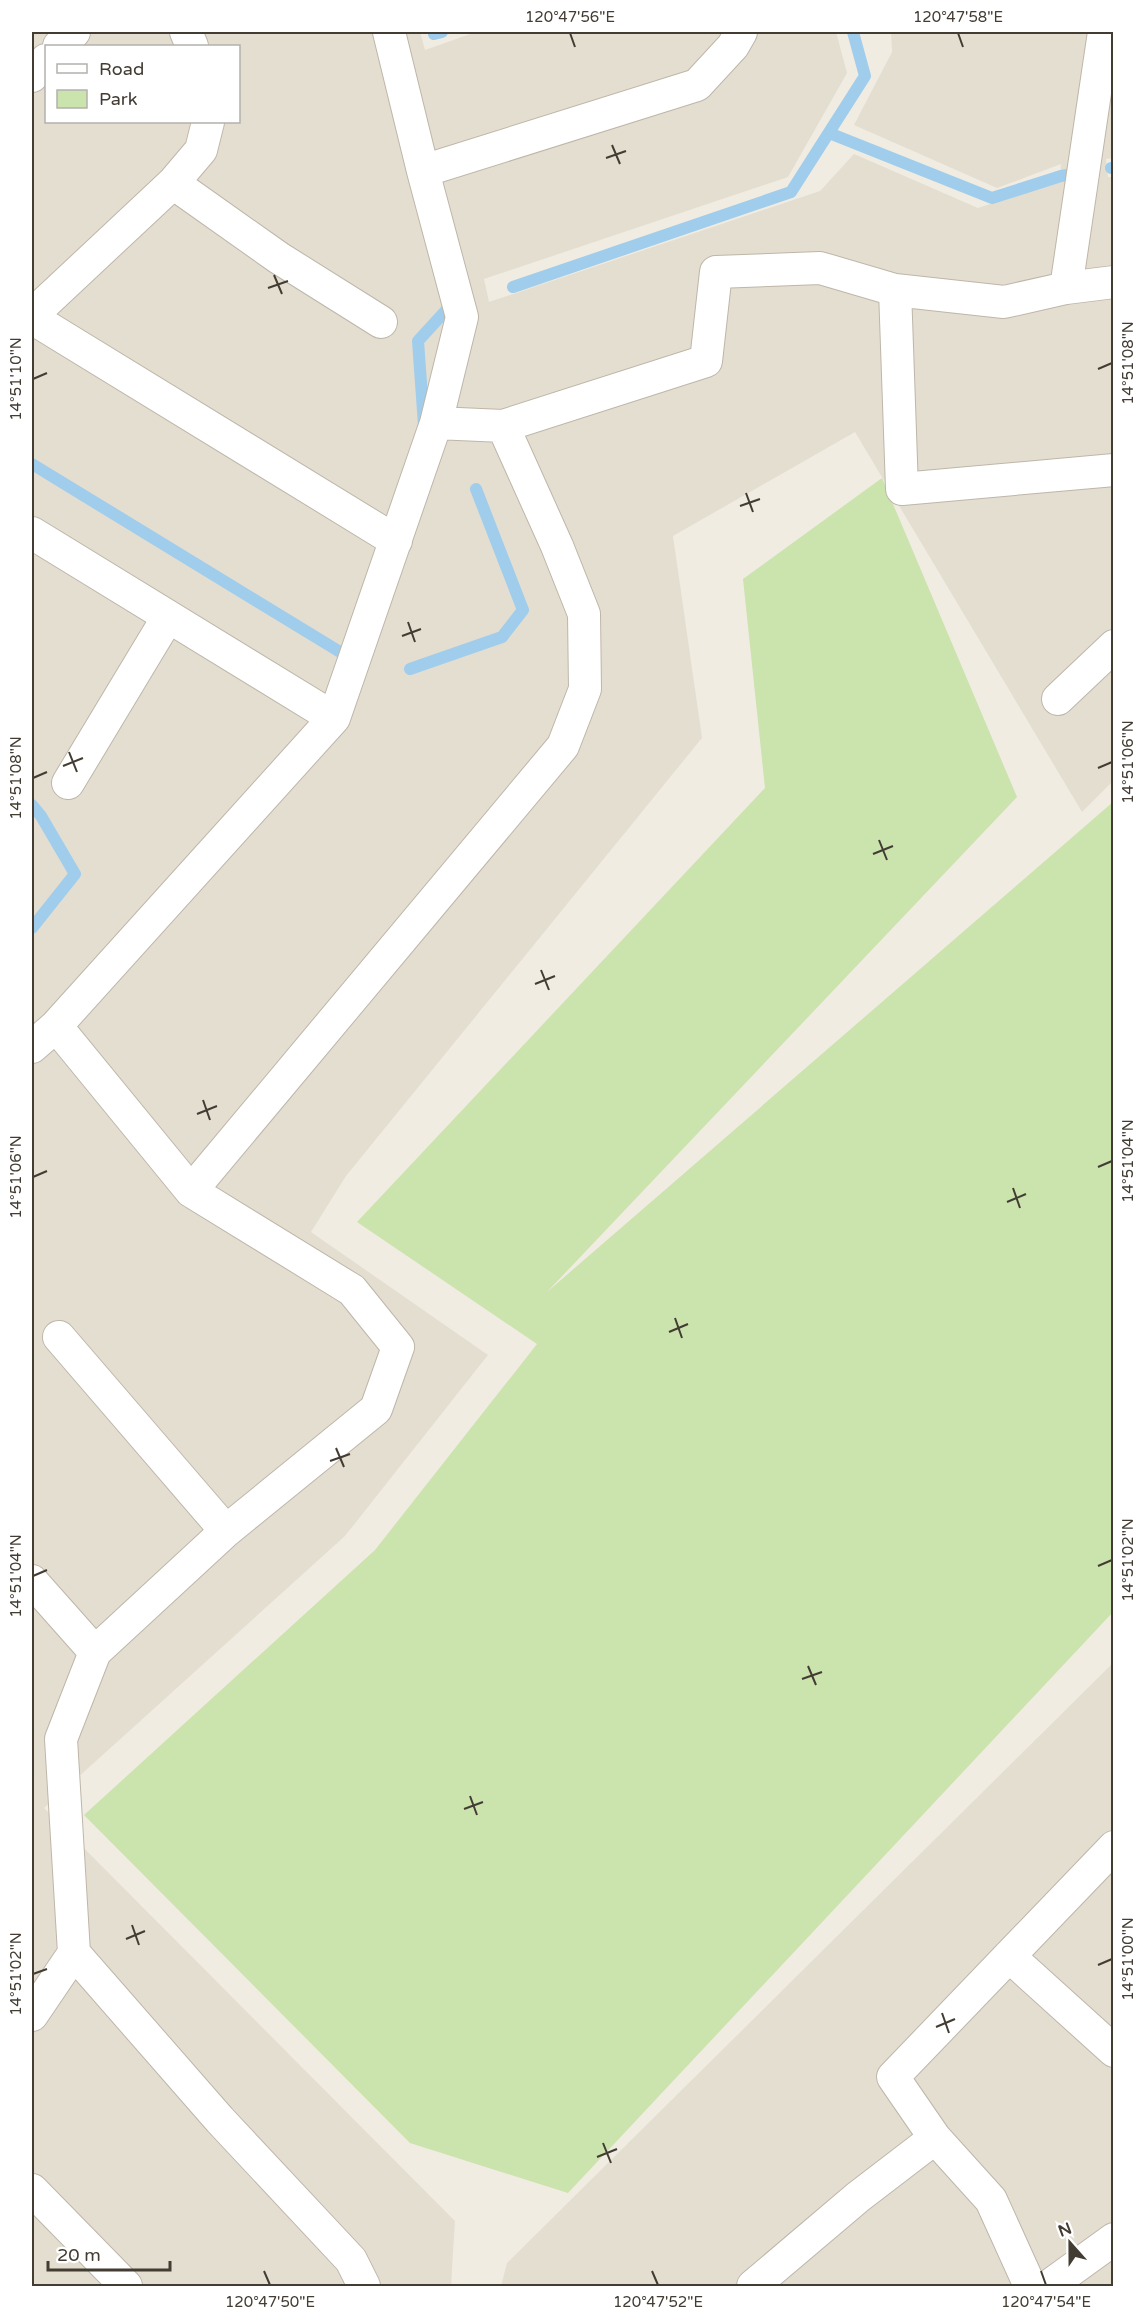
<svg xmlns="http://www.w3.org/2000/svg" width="1145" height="2318" viewBox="0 0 1145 2318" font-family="'Varela Round',sans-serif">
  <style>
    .residential { fill: #e4ded1; fill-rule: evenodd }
    .green { fill: #cbe3ac }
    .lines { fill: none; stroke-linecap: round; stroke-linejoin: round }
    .stream { stroke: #a0cdec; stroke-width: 12 }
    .minor-casing { stroke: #beb6a9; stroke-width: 34 }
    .minor { stroke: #fff; stroke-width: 32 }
    .ticks { fill: none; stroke: #423c33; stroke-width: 2 }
    .neatline { fill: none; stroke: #423c33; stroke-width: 2 }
    .ticks-label { font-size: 15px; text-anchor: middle; fill: #423c33 }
  </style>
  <rect width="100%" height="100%" fill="#f0ece2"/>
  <path class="residential" d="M 32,32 L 420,32 L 425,50 L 476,32 L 836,32 L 847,73 L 788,177 L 484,279 L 489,302 L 820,191 L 854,154 L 978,208 L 1060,181 L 1061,164 L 997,188 L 854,125 L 892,52 L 891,32 L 1113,32 L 1113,158 L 1106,159 L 1108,177 L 1114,177 L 1113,781 L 1082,812 L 855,432 L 673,536 L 702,738 L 346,1176 L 311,1232 L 488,1355 L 345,1536 L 44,1808 L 455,2221 L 451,2286 L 32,2286 ZM 46,46 L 238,46 L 238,122 L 46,122 Z
    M 1113,1663 L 1113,2286 L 501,2286 L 507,2263 Z"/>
  <path class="green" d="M 882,478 L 1017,797 L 547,1292 L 1113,802 L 1113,1612 L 568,2193 L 410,2143 L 84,1815 L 375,1550 L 537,1344 L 357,1222 L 765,788 L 743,579 Z"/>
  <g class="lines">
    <path class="stream" d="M 434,34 L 442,32
      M 829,133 L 992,198 L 1061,176 L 1079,173
      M 1111,168 L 1114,168
      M 513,287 L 791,192 L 865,76 L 853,32
      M 424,425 L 418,341 L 450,306
      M 32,464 L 350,658
      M 410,669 L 502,637 L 523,610 L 476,489
      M 32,805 L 41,816 L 75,874 L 32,928"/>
    <defs>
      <path id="minor" d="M 186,32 L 192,46
        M 59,46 L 74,32
        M 32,76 L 46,60
        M 423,171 L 697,85 L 733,46 L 741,32
        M 173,183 L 279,258 L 381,322
        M 1066,288 L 1104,32
        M 895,290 L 902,489 L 1114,470
        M 32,315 L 173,183 L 201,150 L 208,122
        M 32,318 L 396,541
        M 503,426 L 706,361 L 716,272 L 820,268 L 895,290 L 1004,302 L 1066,288 L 1114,282
        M 32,533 L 334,718
        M 1058,699 L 1114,646
        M 68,783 L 168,617
        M 32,1047 L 56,1026 L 334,718 L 436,423 L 462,317 L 423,171 L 389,32
        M 191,1191 L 563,746 L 585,689 L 584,614 L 557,546 L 503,426 L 436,423
        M 59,1337 L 226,1531
        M 32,1581 L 95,1652
        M 74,1953 L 220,2120 L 351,2260 L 364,2286
        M 1009,1956 L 1114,2051
        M 32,2015 L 74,1953 L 61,1739 L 95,1652 L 226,1531 L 376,1409 L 398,1347 L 352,1290 L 191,1191 L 56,1026
        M 935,2138 L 991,2200 L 1030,2286
        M 32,2190 L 126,2286
        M 753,2286 L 858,2197 L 935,2138 L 893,2077 L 1114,1847
        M 1049,2286 L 1114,2239"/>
    </defs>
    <use href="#minor" class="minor-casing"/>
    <use href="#minor" class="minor"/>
  </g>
  <path class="ticks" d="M 570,33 L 575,47M 958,33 L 963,47M 612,145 L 620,164M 606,158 L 626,151M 274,275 L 282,294M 268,288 L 288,281M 1098,369 L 1112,363M 33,379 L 47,373M 746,493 L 753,512M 740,506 L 760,499M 408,622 L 415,642M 402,636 L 421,629M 69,752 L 77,772M 63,766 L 83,758M 1098,768 L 1112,762M 33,778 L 47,772M 879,840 L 887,860M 873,854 L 893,846M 541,970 L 549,990M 535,984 L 555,976M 203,1100 L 210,1120M 197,1114 L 217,1106M 1098,1167 L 1112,1161M 33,1177 L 47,1171M 1013,1188 L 1020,1208M 1007,1202 L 1026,1194M 675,1318 L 682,1338M 669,1332 L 688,1324M 336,1448 L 344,1467M 330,1461 L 350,1454M 1098,1566 L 1112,1560M 33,1576 L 47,1570M 808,1666 L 816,1685M 802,1679 L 822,1672M 470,1796 L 477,1815M 464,1809 L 483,1802M 132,1925 L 139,1945M 126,1939 L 145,1931M 1098,1965 L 1112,1959M 33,1974 L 47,1969M 942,2013 L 949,2033M 936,2027 L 955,2019M 603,2143 L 611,2163M 597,2157 L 617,2149M 264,2271 L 270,2285M 652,2271 L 658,2285M 1041,2271 L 1046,2285"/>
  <rect width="1145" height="2318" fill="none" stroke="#ffffff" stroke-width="66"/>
  <rect x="45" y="45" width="195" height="78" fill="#ffffff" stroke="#b3b1ad" stroke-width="1.5"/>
  <rect x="57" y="64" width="30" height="9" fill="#ffffff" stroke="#b3b1ad" stroke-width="1.5"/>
  <text x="99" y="75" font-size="18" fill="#423c33">Road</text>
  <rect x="57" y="90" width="30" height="18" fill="#cbe3ac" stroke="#b3b1ad" stroke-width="1.5"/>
  <text x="99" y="105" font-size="18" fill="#423c33">Park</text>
  <g transform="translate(1070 2243) rotate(339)" stroke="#ffffff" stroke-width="4.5" paint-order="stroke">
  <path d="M0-4.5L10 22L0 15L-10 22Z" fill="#423c33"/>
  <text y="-9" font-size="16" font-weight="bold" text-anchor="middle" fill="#423c33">N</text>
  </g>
  <path d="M48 2261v9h122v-9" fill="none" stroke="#423c33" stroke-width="3"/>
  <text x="57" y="2261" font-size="18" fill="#423c33" stroke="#ffffff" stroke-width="4.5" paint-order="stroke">20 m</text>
  <rect x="33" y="33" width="1079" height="2252" class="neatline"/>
  <g class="ticks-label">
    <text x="570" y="22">120°47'56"E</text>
    <text x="958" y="22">120°47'58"E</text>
    <text transform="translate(1128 363) rotate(-90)" y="5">14°51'08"N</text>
    <text transform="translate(16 379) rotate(-90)" y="5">14°51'10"N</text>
    <text transform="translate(1128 762) rotate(-90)" y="5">14°51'06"N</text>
    <text transform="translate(16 778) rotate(-90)" y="5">14°51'08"N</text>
    <text transform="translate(1128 1161) rotate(-90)" y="5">14°51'04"N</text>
    <text transform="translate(16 1177) rotate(-90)" y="5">14°51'06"N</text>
    <text transform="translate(1128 1560) rotate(-90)" y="5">14°51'02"N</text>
    <text transform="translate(16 1576) rotate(-90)" y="5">14°51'04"N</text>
    <text transform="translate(1128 1959) rotate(-90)" y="5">14°51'00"N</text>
    <text transform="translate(16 1974) rotate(-90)" y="5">14°51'02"N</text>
    <text x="270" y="2307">120°47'50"E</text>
    <text x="658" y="2307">120°47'52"E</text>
    <text x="1046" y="2307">120°47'54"E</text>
  </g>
</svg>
